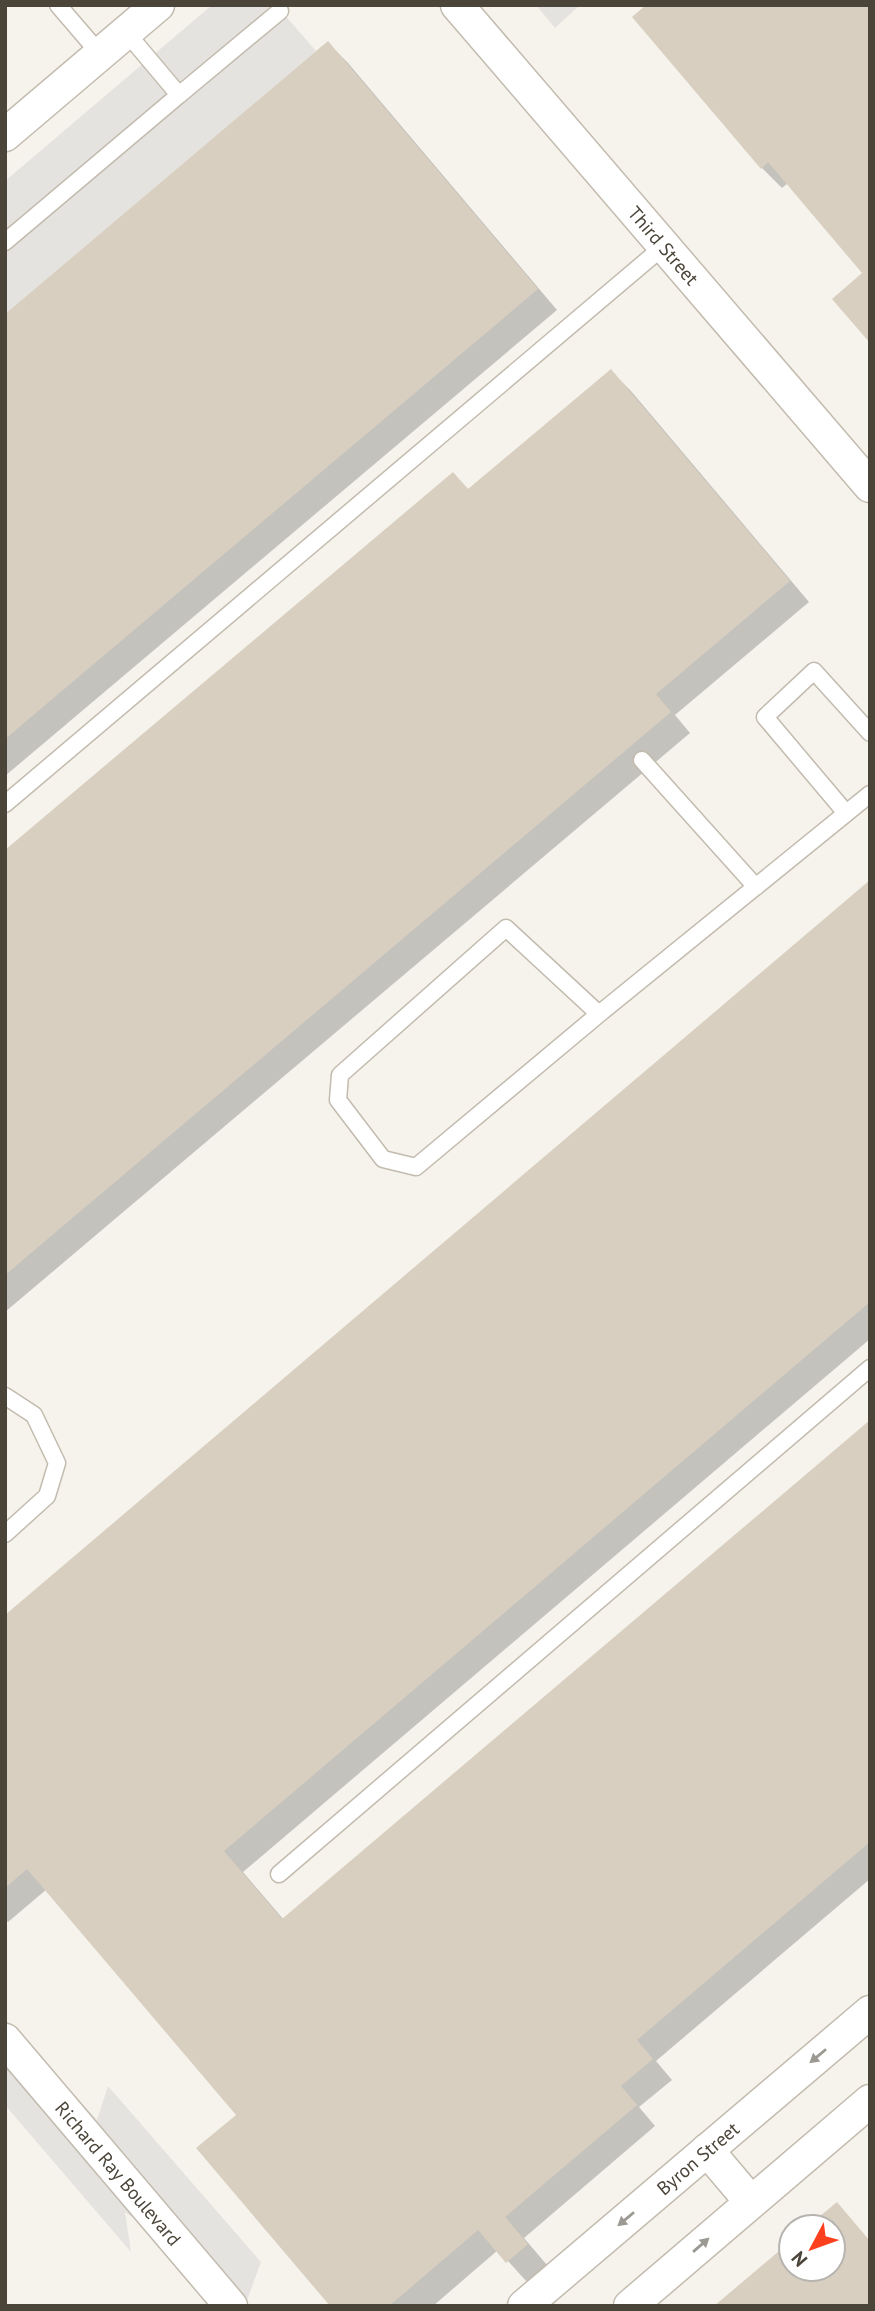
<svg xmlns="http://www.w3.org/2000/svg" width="875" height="2311" viewBox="0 0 875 2311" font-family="'PT Sans',sans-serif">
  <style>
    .parking { fill: #e5e3e0 }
    .shadow { fill: #0003 }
    .building { fill: #d8cfc1 }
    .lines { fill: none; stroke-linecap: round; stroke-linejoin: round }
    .lane-casing { stroke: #c2bbae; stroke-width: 19 }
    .street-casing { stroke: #c2bbae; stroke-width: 35 }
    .lane { stroke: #fff; stroke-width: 16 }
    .street { stroke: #fff; stroke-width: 32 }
    .oneway { fill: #9c9892 }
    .labels { text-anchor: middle; stroke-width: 7; stroke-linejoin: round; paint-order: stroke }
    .street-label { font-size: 19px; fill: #4b4439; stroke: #fff }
  </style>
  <rect width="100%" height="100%" fill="#f6f3ec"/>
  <path class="parking" d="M 212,5 L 276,5 L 316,51 L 5,314 L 5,181 Z
    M 536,5 L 580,5 L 555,28 Z
    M 5,2019 L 97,2120 L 108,2086 L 261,2262 L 247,2300 L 125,2212 L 131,2252 L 5,2105 Z"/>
  <path class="shadow" d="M 649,5 L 864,274 L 788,183 L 782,188 L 762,168 Z
    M 328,43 L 348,63 L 557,310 L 5,776 L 5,316 Z
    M 611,371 L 631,391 L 809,602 L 675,715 L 690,733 L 5,1312 L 5,853 L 453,474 L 469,490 Z
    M 870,882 L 870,1339 L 243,1872 L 284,1920 L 870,1422 L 870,1879 L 656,2061 L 672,2080 L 639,2107 L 655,2126 L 524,2238 L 547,2265 L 527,2282 L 498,2250 L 433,2306 L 332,2306 L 238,2115 L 47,1889 L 8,1922 L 5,1919 L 5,1618 Z"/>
  <path class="building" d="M 646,5 L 870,5 L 870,343 L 832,299 L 862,273 L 768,162 L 761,169 L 632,17 Z
    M 328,41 L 538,289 L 5,739 L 5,314 Z
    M 611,369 L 790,581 L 656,694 L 671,712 L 5,1275 L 5,850 L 453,472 L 468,489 Z
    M 870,880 L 870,1302 L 224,1851 L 282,1919 L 870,1420 L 870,1842 L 637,2040 L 653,2059 L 621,2086 L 637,2105 L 505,2217 L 528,2244 L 506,2263 L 478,2230 L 389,2306 L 330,2306 L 196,2148 L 236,2115 L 27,1869 L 5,1888 L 5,1615 Z
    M 837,2202 L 870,2241 L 870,2306 L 714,2306 L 791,2241 L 791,2269 L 833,2269 L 833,2227 L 807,2227 Z"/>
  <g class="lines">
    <defs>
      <path id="lane" d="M 58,5 L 100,54
        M 179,95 L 280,11
        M 5,242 L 179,95 L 126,32
        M 642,760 L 756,887
        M 5,804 L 664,246
        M 846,813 L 765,717 L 814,671 L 870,733
        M 599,1014 L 506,928 L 340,1075 L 338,1100 L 383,1159 L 416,1167 L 599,1014 L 870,794
        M 5,1396 L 34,1415 L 57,1463 L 47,1496 L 5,1534
        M 279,1874 L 870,1368"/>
      <g id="street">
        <path id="s1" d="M 457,5 L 870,486"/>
        <path d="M 5,135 L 158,5"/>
        <path id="s2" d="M 5,2040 L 231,2306"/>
        <path d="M 707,2150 L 751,2202"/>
        <path id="s3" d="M 524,2306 L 870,2012"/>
        <path d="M 630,2306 L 870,2101"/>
      </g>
    </defs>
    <use href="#lane" class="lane-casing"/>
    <use href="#street" class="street-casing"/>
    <use href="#lane" class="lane"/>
    <use href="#street" class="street"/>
  </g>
  <defs><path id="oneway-solid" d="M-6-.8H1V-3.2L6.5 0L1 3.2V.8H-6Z" transform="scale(1.75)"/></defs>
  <g class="oneway">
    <use href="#oneway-solid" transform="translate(818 2056) rotate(140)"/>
    <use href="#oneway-solid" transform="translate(626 2219) rotate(140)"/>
    <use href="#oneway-solid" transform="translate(701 2245) rotate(-41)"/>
  </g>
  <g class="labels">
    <g class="street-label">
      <text dy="7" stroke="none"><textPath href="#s1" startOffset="317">Third Street</textPath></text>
      <text dy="7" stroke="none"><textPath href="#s3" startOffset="228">Byron Street</textPath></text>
      <text dy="7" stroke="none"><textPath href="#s2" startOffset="175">Richard Ray Boulevard</textPath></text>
    </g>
  </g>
  <rect width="875" height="2311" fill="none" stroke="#4b4439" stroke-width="14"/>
  <g transform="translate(812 2248) rotate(229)"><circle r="33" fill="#ffffff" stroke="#b7b4b0" stroke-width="2"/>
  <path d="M0-5L12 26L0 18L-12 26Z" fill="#fc3f1d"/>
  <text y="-10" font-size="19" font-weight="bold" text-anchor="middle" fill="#4b4439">N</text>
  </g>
</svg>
